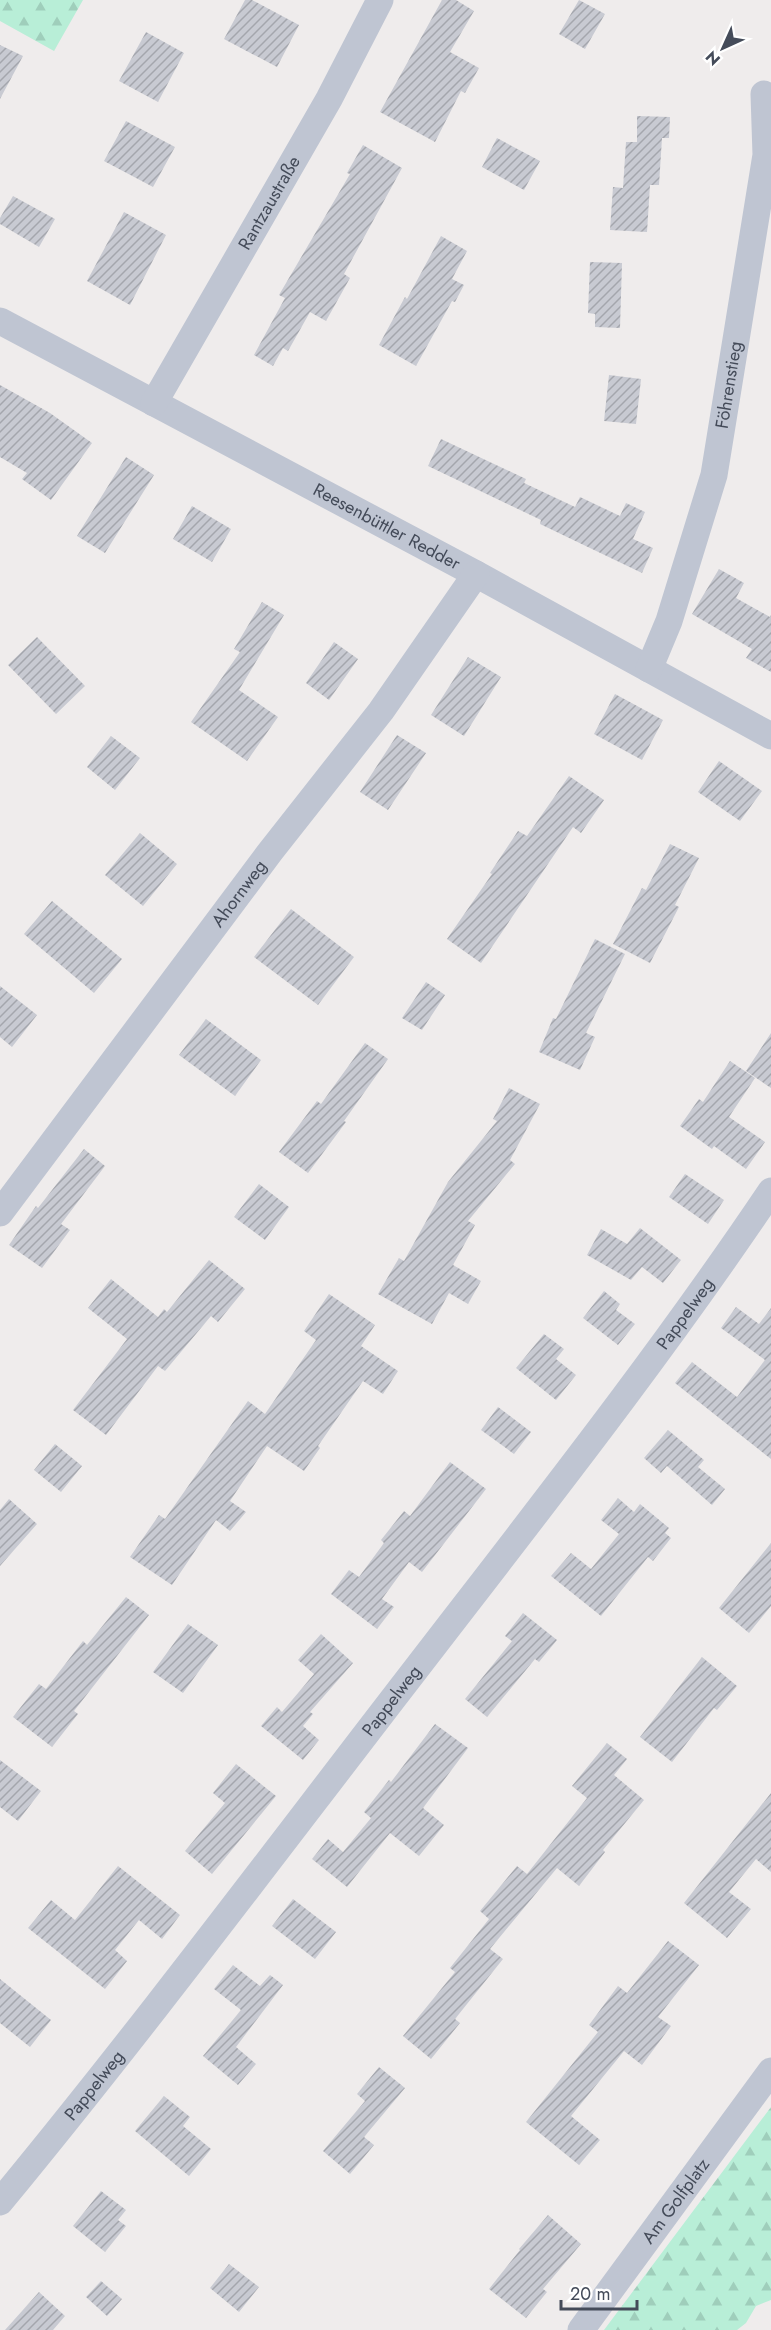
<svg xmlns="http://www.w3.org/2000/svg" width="771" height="2330" viewBox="0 0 771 2330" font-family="Jost,sans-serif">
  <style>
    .forest { fill: url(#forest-firs) }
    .building { fill: url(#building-hatch) }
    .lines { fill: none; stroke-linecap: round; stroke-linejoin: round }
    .minor { stroke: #bfc5d2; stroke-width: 27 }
    .labels { text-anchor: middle; stroke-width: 4.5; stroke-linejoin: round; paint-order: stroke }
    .street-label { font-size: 18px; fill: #444b59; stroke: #fff }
  </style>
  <defs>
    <pattern id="forest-firs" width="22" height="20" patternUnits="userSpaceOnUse" patternTransform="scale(1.5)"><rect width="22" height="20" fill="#b8eed7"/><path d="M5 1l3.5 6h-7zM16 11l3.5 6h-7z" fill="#9fcebb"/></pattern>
    <pattern id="building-hatch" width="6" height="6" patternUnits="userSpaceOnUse" patternTransform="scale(1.5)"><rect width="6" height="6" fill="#c8cad2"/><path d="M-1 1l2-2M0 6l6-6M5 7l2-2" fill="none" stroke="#a4a6ad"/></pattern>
  </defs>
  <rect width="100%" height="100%" fill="#efecec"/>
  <path class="forest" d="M 0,0 L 83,0 L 54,51 L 0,21 Z
    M 771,2107 L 771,2300 L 756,2306 L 746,2323 L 737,2330 L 604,2330 Z"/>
  <path class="building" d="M 245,0 L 252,0 L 299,25 L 277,67 L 224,39 Z
    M 442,0 L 456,0 L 474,11 L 450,52 L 479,68 L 465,93 L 461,91 L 435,142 L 380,112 Z
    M 579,0 L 605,14 L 585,49 L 559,34 Z
    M 146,32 L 184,53 L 158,102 L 119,81 Z
    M 0,45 L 23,56 L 0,99 Z
    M 637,116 L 670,117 L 669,138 L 662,138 L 659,185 L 650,185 L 647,232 L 610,230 L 613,187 L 623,188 L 626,142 L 637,142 Z
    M 126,121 L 175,147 L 153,187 L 104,161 Z
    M 497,138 L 540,161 L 524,190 L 482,167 Z
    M 363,145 L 402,168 L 344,274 L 350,278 L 326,321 L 310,312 L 288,351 L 283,348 L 273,366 L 254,355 L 285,298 L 279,295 L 350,174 L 347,173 Z
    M 13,196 L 55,219 L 39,247 L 0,224 L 0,218 Z
    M 124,212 L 166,235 L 130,305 L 87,281 Z
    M 441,236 L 467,251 L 452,279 L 464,285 L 455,302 L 452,301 L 416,366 L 379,345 L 405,297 L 407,299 Z
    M 590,262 L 622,263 L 620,328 L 595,327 L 595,314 L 588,313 Z
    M 609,375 L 641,379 L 636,424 L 604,421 Z
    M 0,385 L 50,413 L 92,443 L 51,500 L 22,479 L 27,473 L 0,457 Z
    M 441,439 L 526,479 L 524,483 L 575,507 L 580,497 L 620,516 L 626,503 L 645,512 L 633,539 L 653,548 L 642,573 L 540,524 L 541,520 L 428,466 Z
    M 126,457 L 154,475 L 105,553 L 77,536 Z
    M 192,506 L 231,529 L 212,562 L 173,539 Z
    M 719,569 L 744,583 L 736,598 L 770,617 L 771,615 L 771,672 L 746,658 L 752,649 L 692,614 Z
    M 262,602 L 284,615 L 239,690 L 278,717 L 247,761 L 191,722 L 240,652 L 234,649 Z
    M 37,637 L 85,686 L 56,714 L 8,665 Z
    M 334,642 L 358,659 L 329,700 L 306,683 Z
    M 468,657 L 501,677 L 464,736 L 431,715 Z
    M 615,694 L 663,720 L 642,760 L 594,734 Z
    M 397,735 L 426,753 L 388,810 L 360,792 Z
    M 111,736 L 140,758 L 115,790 L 87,767 Z
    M 719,761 L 762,791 L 740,821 L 698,792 Z
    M 569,776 L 604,800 L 581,833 L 573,827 L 481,963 L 447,939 L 492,874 L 490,873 L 518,831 L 527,836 Z
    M 140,833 L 177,864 L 143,906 L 105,875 Z
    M 670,844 L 699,858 L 675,905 L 679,907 L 650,963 L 613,944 L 642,888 L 646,890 Z
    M 52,901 L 122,959 L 94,993 L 24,934 Z
    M 291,909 L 354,957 L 318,1005 L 254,957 Z
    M 595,939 L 625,954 L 586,1033 L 595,1037 L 580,1070 L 539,1052 L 553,1018 L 556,1019 Z
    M 426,982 L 445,995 L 422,1030 L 402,1018 Z
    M 0,986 L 37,1015 L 12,1047 L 0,1037 Z
    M 206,1019 L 261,1060 L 235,1096 L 179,1055 Z
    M 771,1033 L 771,1088 L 746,1071 Z
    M 365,1043 L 388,1059 L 344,1121 L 346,1122 L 308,1173 L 279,1152 L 317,1101 L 321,1104 Z
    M 730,1061 L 755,1078 L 729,1117 L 765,1142 L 746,1169 L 714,1146 L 712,1149 L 680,1126 L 699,1099 L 703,1102 Z
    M 509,1088 L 540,1104 L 510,1160 L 515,1164 L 468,1221 L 475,1225 L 453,1265 L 481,1281 L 468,1304 L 449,1293 L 432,1324 L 378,1294 L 399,1258 L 404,1261 L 448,1182 L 497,1121 L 493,1119 Z
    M 84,1149 L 105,1166 L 61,1224 L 70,1230 L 42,1268 L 9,1245 L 36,1206 L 38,1208 Z
    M 685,1174 L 724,1200 L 708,1224 L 669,1197 Z
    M 259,1184 L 289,1207 L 265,1240 L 234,1217 Z
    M 640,1228 L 681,1260 L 663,1283 L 642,1267 L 631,1280 L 587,1255 L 601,1229 L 627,1244 Z
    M 209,1260 L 245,1289 L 218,1322 L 211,1316 L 165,1371 L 158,1366 L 106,1435 L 73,1410 L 127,1339 L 88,1308 L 111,1279 L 158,1317 L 164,1309 L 167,1312 Z
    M 604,1291 L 620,1304 L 616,1310 L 635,1324 L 618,1345 L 583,1318 Z
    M 329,1294 L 375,1325 L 361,1346 L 398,1371 L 383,1394 L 363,1381 L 318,1446 L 320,1448 L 304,1471 L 267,1446 L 230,1501 L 246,1512 L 230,1531 L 216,1520 L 172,1585 L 130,1557 L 159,1515 L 165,1519 L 248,1401 L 265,1414 L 316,1340 L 304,1331 Z
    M 736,1307 L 759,1324 L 771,1308 L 771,1459 L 675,1383 L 692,1362 L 737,1397 L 765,1360 L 721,1328 Z
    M 544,1334 L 564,1349 L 556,1359 L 576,1375 L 556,1400 L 516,1368 Z
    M 498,1407 L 531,1432 L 514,1454 L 481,1430 Z
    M 668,1430 L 704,1460 L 698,1467 L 725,1489 L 712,1505 L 667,1466 L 661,1473 L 644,1458 Z
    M 55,1444 L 82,1466 L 61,1492 L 34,1470 Z
    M 450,1462 L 486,1489 L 422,1572 L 409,1562 L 382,1599 L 394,1607 L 377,1629 L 331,1594 L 349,1570 L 359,1577 L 384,1543 L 381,1540 L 404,1511 L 410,1516 Z
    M 618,1498 L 634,1512 L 640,1504 L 669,1528 L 665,1533 L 671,1538 L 653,1561 L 648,1557 L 601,1616 L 551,1576 L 571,1553 L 591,1569 L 619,1534 L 601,1520 Z
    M 9,1499 L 37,1524 L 0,1566 L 0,1510 Z
    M 771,1543 L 771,1606 L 749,1633 L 719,1608 Z
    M 126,1597 L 149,1615 L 74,1711 L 78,1714 L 52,1747 L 13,1717 L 39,1684 L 46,1689 L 83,1641 L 87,1645 Z
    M 523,1613 L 557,1640 L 539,1662 L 535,1659 L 487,1717 L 465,1699 L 512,1641 L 505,1636 Z
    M 188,1624 L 218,1645 L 183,1693 L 153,1672 Z
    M 321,1634 L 353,1663 L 310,1712 L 313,1714 L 303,1726 L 319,1740 L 303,1760 L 261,1726 L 277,1707 L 282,1712 L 314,1674 L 298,1660 Z
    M 702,1657 L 737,1686 L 717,1710 L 714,1708 L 672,1762 L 640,1737 Z
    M 435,1724 L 468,1748 L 423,1808 L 444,1825 L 419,1856 L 390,1833 L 347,1887 L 312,1859 L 328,1839 L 343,1852 L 371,1818 L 364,1812 L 389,1780 L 391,1782 Z
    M 607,1743 L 627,1759 L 614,1775 L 644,1800 L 603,1850 L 605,1852 L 579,1886 L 557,1868 L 490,1949 L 503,1959 L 455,2019 L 460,2023 L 431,2059 L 403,2036 L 455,1972 L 450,1968 L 489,1919 L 480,1911 L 517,1866 L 527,1874 L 587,1798 L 572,1786 Z
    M 0,1760 L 41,1791 L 18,1821 L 0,1807 Z
    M 236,1764 L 276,1796 L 212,1874 L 185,1851 L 225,1803 L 213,1793 Z
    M 771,1793 L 771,1872 L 756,1859 L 729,1892 L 751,1909 L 727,1938 L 684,1903 Z
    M 118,1866 L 180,1915 L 162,1939 L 139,1920 L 115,1950 L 127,1961 L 105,1989 L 28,1928 L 51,1900 L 75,1920 Z
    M 293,1899 L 336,1932 L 315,1959 L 272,1926 Z
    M 668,1941 L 699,1965 L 658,2017 L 671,2026 L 642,2065 L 624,2051 L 571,2116 L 600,2140 L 579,2165 L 526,2122 L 598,2032 L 589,2025 L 618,1986 L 627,1993 Z
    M 233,1965 L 260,1986 L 270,1975 L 283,1985 L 236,2047 L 256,2064 L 238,2085 L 203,2056 L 241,2010 L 214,1989 Z
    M 0,1979 L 51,2020 L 30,2047 L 0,2023 Z
    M 379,2067 L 405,2088 L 364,2137 L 374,2145 L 350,2174 L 323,2151 L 365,2101 L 357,2094 Z
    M 164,2096 L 190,2117 L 183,2126 L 211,2149 L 189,2176 L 135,2131 Z
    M 101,2191 L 126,2210 L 118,2220 L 126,2226 L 105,2252 L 73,2226 Z
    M 548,2215 L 581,2244 L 543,2289 L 547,2292 L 526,2318 L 489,2289 L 520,2250 L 519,2249 Z
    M 229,2264 L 259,2287 L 239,2312 L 210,2288 Z
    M 101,2281 L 122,2299 L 107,2316 L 86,2297 Z
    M 39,2292 L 65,2316 L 53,2330 L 5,2330 Z"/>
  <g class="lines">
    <g class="minor">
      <path id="s1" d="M 0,321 L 476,574 L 771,736"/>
      <path id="s2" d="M 154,403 L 329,99 L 380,0"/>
      <path id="s3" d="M 649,669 L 669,621 L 714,475 L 766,155 L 764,94"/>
      <path id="s4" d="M 0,1213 L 270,852 L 381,711 L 476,574"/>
      <path id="s5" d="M 0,2202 C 141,2031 274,1853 409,1678 C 532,1518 658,1359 771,1191"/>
      <path id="s6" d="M 581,2330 L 771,2071"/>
    </g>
  </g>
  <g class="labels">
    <g class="street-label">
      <text dy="6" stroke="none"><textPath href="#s2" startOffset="231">Rantzaustraße</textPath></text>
      <text dy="6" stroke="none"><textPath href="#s3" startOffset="296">Föhrenstieg</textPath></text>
      <text dy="6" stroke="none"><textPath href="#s1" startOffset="438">Reesenbüttler Redder</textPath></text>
      <text dy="6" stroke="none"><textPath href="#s4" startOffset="399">Ahornweg</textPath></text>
      <text dy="6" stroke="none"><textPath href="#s5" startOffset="1122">Pappelweg</textPath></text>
      <text dy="6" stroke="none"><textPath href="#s5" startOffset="636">Pappelweg</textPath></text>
      <text dy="6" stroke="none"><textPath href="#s5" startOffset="150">Pappelweg</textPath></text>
      <text dy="6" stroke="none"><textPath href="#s6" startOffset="160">Am Golfplatz</textPath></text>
    </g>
  </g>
  <g transform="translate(723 48) rotate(225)" stroke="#ffffff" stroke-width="4.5" paint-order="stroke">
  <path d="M0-4.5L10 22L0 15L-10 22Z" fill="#444b59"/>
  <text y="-9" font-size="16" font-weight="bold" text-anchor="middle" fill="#444b59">N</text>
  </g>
  <path d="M561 2300v9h76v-9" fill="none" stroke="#444b59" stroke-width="3"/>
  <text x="570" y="2300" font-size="18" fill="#444b59" stroke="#ffffff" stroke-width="4.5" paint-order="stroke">20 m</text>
</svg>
